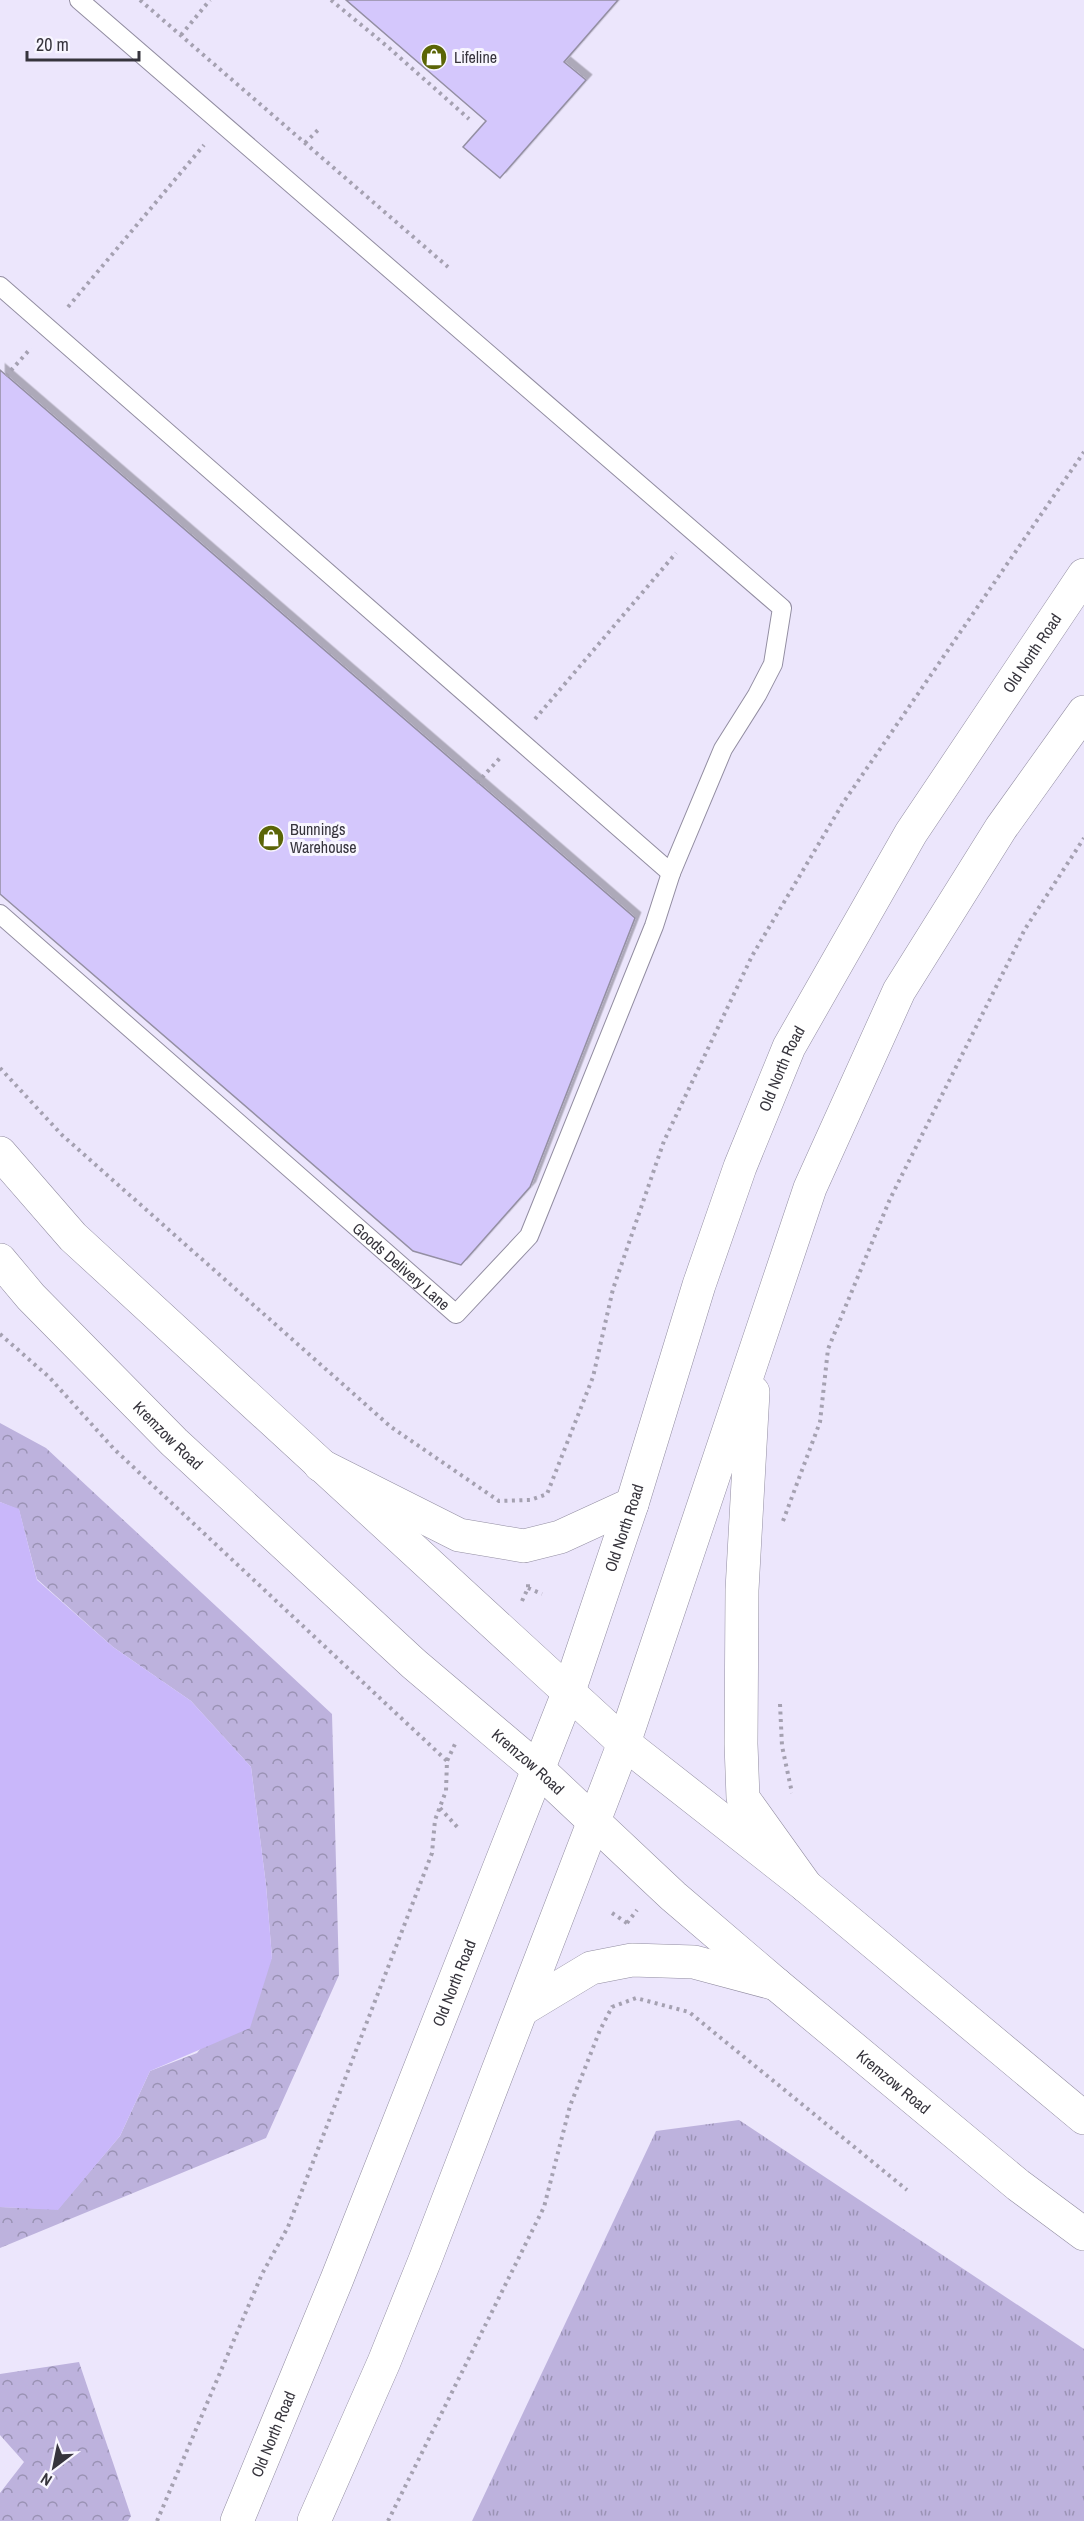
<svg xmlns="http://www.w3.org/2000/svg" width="1084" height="2521" viewBox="0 0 1084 2521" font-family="'Archivo Narrow',sans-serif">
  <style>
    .forest { fill: url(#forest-crowns) }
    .park { fill: url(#park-tufts) }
    .water { fill: #c9b7fa }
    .building { fill: #d4c7fc; stroke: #948fa3; stroke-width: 1.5; filter: url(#shadow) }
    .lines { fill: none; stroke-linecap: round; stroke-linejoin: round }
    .service-casing { stroke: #928da1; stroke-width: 20 }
    .tertiary-casing { stroke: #928da1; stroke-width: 34 }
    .secondary-casing { stroke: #928da1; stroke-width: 34 }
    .path { stroke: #a5a1b1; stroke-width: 4; stroke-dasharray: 3 4.5; stroke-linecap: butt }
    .service { stroke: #fff; stroke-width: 18 }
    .tertiary { stroke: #fff; stroke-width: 33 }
    .secondary { stroke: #fff; stroke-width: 33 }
    .labels { text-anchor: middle; stroke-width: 6; stroke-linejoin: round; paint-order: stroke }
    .poi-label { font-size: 16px; fill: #36343c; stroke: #f8f6ff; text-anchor: start }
    .street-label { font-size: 16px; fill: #36343c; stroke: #f8f6ff }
  </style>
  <defs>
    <pattern id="forest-crowns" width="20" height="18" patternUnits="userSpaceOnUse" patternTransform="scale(1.5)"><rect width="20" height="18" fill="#bdb2dd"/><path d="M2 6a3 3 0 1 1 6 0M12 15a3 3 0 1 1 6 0" fill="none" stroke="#9a92b4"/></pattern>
    <pattern id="park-tufts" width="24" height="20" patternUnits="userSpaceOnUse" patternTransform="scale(1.5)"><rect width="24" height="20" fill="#bdb2dd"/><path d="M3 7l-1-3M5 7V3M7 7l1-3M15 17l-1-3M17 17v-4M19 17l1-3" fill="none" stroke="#9a92b4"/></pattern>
    <filter id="shadow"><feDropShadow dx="5.5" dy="-5.5" stdDeviation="0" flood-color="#0004"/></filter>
  </defs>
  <rect width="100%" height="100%" fill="#ece6fc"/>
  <path class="forest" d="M 0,1423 L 46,1448 L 332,1714 L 339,1975 L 266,2138 L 0,2248 L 0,2207 L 58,2209 L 120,2136 L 150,2071 L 197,2053 L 272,1958 L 266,1885 L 251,1767 L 191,1701 L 113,1647 L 37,1579 L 19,1510 L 0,1502 Z
    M 79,2362 L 131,2516 L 128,2521 L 0,2521 L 0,2493 L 24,2462 L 0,2435 L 0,2374 Z"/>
  <path class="park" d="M 739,2120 L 1084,2349 L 1084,2521 L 472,2521 L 656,2131 Z"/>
  <path class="water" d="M 0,1502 L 19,1509 L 37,1580 L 113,1647 L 191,1701 L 251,1767 L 266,1885 L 272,1958 L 250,2028 L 150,2071 L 120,2136 L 58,2210 L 0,2207 Z"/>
  <path class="building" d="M 346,0 L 618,0 L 564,62 L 586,80 L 500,178 L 463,147 L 486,121 Z
    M 0,370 L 635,918 L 530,1187 L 461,1265 L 413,1251 L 0,894 Z"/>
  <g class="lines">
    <defs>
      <g id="service">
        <path d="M 0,286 L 671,873 L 723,749 L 757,695 L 773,664 L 782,608 L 79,0"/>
        <path id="s1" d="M 0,914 L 456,1314 L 529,1236 L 654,926 L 671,873"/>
      </g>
      <g id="tertiary">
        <path d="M 0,1153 L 73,1237 L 624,1743 L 806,1886 L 1084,2118"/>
        <path id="s2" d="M 0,1260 L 31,1297 L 174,1442 L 414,1664 L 538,1769 L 673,1896 L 776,1984 L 1018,2185 L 1084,2234"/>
      </g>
      <g id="secondary">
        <path d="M 753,1392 L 742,1590 L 741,1744 L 743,1798 L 806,1886"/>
        <path d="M 320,1465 L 459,1535 L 524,1546 L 560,1537 L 632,1504"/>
        <path d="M 523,2009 L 591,1968 L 632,1960 L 694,1962 L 776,1984"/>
        <path id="s3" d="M 237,2521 L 337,2279 L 569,1691 L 632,1504 L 699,1285 L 740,1167 L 789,1047 L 911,833 L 1084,575"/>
        <path d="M 314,2521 L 384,2362 L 425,2260 L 624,1743 L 810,1188 L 899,991 L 1001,828 L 1084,712"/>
      </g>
    </defs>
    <use href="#service" class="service-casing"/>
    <use href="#tertiary" class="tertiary-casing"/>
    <use href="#secondary" class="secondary-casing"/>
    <path class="path" d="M 140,0 L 448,267
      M 331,0 L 388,47 L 469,119
      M 181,35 L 210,0
      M 305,143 L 318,130
      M 68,307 L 204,145
      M 6,376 L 31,348
      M 535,719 L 676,553
      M 477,783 L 500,758
      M 0,1068 L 62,1135 L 391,1427 L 499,1501 L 530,1500 L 547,1494 L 593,1377 L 613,1289 L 664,1141 L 752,956 L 843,803 L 1084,452
      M 0,1334 L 49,1377 L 114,1449 L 447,1761
      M 783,1521 L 820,1422 L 828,1349 L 890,1199 L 1025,929 L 1084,838
      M 528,1588 L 542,1594
      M 522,1601 L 528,1588 L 528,1580
      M 780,1704 L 782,1746 L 792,1793
      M 440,1808 L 459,1829
      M 612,1913 L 627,1923
      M 627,1923 L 637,1910
      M 157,2521 L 262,2274 L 288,2227 L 432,1853 L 435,1820 L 446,1791 L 447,1761 L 455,1744
      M 388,2521 L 544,2207 L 570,2106 L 600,2030 L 612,2007 L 636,1998 L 689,2012 L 907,2190"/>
    <use href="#service" class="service"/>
    <use href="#tertiary" class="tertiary"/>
    <use href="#secondary" class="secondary"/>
  </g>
  <defs>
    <symbol id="shop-disc" viewBox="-11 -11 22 22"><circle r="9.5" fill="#5b6506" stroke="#f8f6ff"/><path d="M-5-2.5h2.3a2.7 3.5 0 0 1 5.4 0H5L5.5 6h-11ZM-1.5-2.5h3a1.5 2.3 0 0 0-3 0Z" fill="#fff"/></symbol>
  </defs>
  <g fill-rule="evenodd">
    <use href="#shop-disc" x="419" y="42" width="30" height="30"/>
    <use href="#shop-disc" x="256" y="823" width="30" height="30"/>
  </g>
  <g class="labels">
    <g class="poi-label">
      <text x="454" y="63">Lifeline</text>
      <text x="290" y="835">Bunnings<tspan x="290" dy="18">Warehouse</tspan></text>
    </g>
    <g class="street-label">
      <text dy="6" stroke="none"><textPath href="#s3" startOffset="2038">Old North Road</textPath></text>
      <text dy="6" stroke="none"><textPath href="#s3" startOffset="1552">Old North Road</textPath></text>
      <text dy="6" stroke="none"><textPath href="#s1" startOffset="534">Goods Delivery Lane</textPath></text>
      <text dy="6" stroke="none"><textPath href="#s2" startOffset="243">Kremzow Road</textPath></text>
      <text dy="6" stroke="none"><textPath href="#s3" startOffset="1066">Old North Road</textPath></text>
      <text dy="6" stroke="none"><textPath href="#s2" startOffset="729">Kremzow Road</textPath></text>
      <text dy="6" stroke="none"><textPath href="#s3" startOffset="580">Old North Road</textPath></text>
      <text dy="6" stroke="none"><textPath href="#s2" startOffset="1215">Kremzow Road</textPath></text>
      <text dy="6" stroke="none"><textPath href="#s3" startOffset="94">Old North Road</textPath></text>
    </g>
  </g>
  <g transform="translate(54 2467) rotate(212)" stroke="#f8f6ff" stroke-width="4.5" paint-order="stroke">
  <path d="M0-4.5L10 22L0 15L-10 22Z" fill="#36343c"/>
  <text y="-9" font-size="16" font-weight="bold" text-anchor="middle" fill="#36343c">N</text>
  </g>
  <path d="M27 51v9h112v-9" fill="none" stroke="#36343c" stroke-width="3"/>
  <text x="36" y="51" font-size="18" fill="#36343c" stroke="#f8f6ff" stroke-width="4.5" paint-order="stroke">20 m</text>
</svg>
